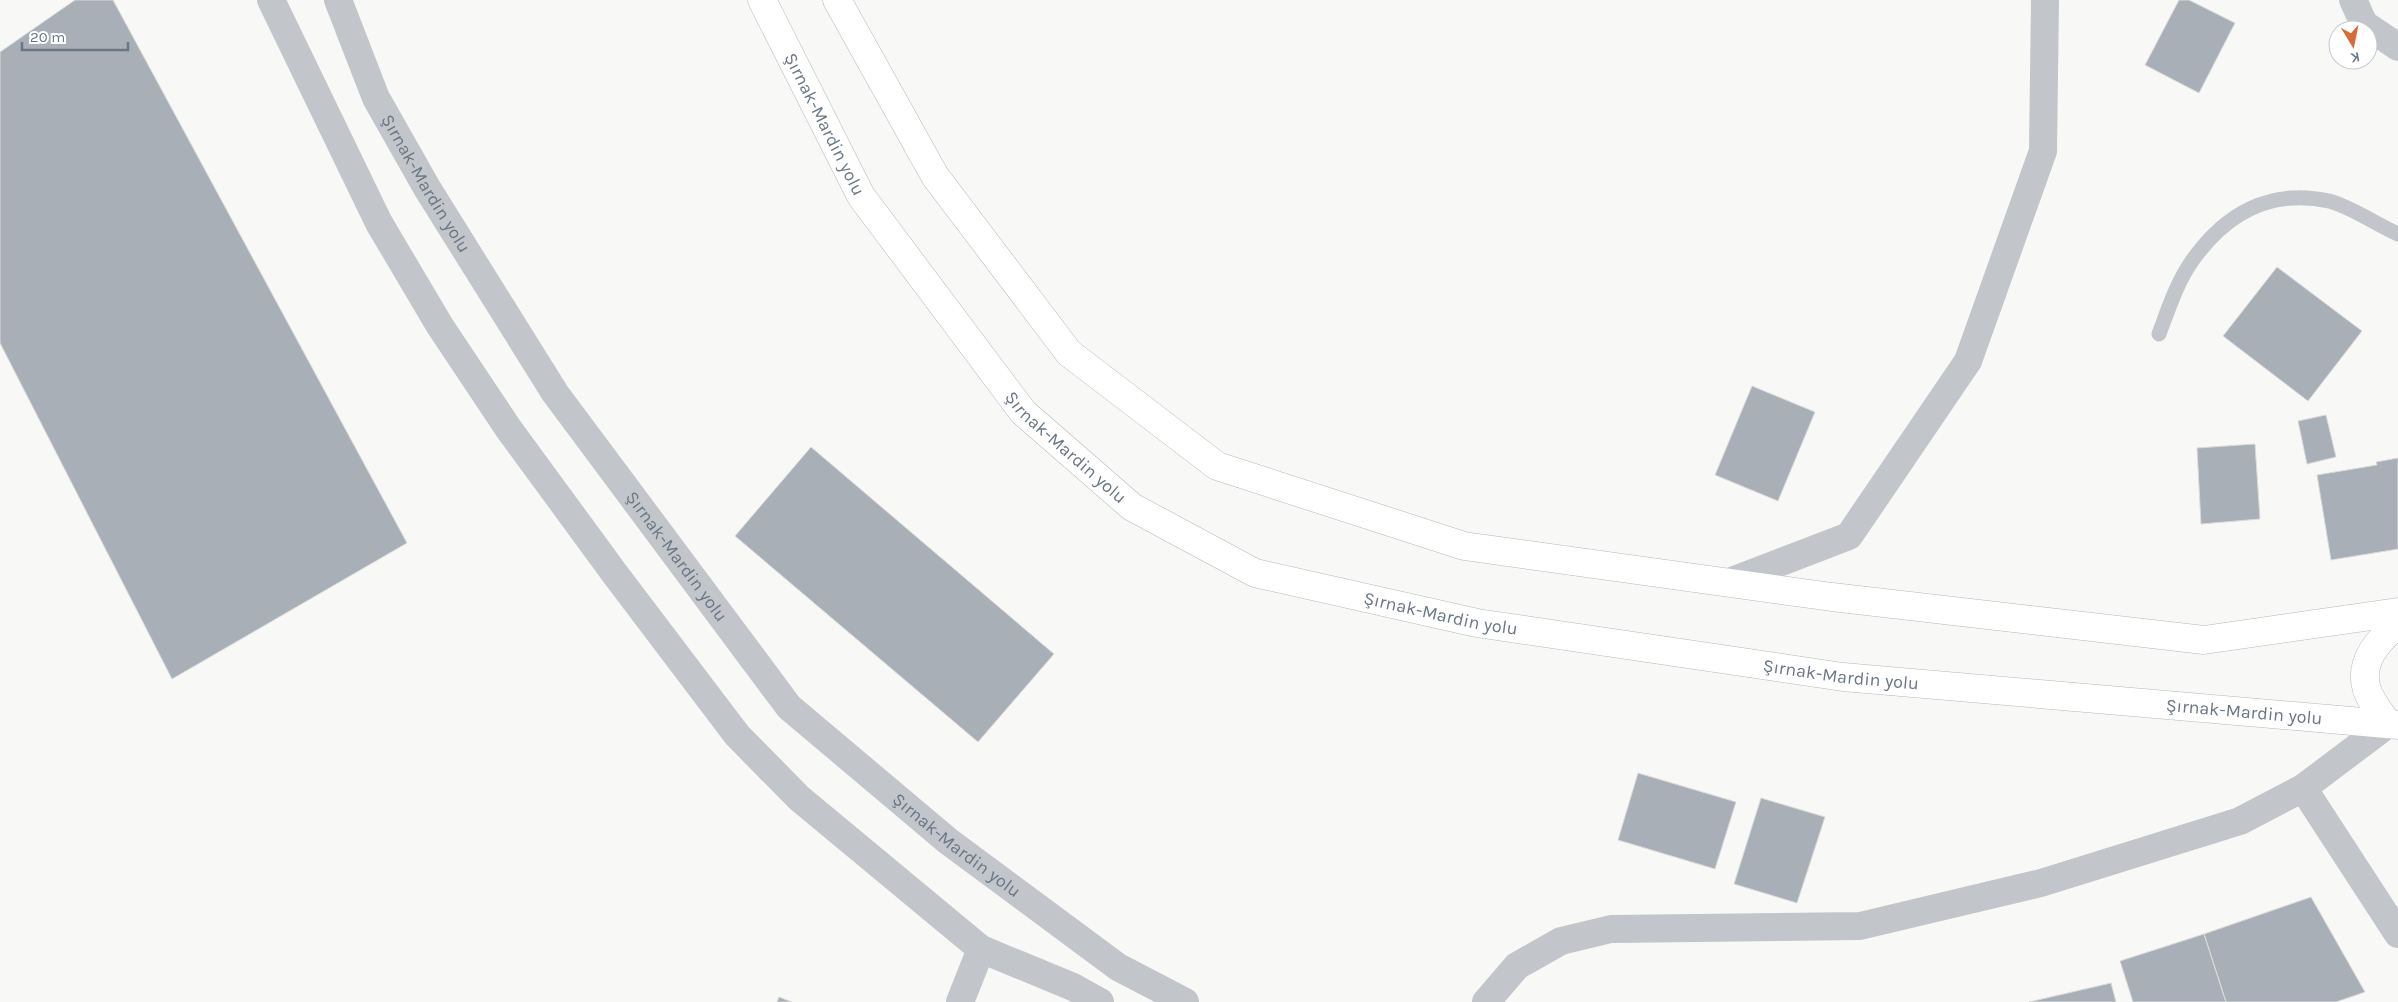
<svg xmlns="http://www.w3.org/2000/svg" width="2398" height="1002" viewBox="0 0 2398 1002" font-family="Karla,sans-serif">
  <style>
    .building { fill: #a9afb6; stroke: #dadad9 }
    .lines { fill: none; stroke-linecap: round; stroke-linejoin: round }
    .trunk-casing { stroke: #b5b8bc; stroke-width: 29 }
    .service { stroke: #c2c5c9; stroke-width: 15 }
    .minor { stroke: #c2c5c9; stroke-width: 28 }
    .tertiary { stroke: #c2c5c9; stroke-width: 28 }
    .trunk { stroke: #fff; stroke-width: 28 }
    .labels { text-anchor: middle; stroke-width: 5; stroke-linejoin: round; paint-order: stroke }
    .street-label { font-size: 18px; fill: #6a7785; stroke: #fff }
  </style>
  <rect width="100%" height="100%" fill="#f8f9f6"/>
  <path class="building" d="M 75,0 L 113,0 L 407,543 L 172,679 L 0,343 L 0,52 Z
    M 2179,0 L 2189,0 L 2235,23 L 2199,93 L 2145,65 Z
    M 2277,267 L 2362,331 L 2308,401 L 2223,336 Z
    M 1752,386 L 1815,412 L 1778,501 L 1715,475 Z
    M 2326,415 L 2336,457 L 2307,464 L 2298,421 Z
    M 2255,444 L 2260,519 L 2201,524 L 2197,448 Z
    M 811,447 L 1054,654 L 978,742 L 735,536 Z
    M 2398,458 L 2398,549 L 2331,560 L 2317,475 L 2377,465 L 2376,462 Z
    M 1638,773 L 1736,802 L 1715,869 L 1618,840 Z
    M 1761,798 L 1825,817 L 1797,903 L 1734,884 Z
    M 2311,897 L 2365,992 L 2336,1002 L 2226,1002 L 2204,934 Z
    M 2204,934 L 2226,1002 L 2133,1002 L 2120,961 Z
    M 2111,983 L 2116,1002 L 2029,1002 Z
    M 779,997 L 792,1002 L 777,1002 Z"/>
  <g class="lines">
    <defs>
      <g id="trunk">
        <path id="s2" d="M 762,0 L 861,196 L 1023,412 L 1132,507 L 1255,573 L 1477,623 L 1843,677 L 2398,725"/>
        <path d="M 837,0 L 935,176 L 1069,353 L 1217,466 L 1464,546 L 1832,597 L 2204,640 L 2398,612"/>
        <path d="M 2388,724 C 2381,714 2371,702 2367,690 C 2358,662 2378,640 2398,624"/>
      </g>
    </defs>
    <use href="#trunk" class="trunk-casing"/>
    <path class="service" d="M 2159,334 C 2168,310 2177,282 2192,261 C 2225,214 2270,188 2329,201 C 2350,206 2377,225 2398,234"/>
    <path class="minor" d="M 2353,0 L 2364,24 L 2398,47
      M 1729,582 L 1849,536 L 1968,361 L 2043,151 L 2045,0
      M 2303,788 L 2398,934
      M 960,1002 L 981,949
      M 1486,1002 L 1517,966 L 1561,941 L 1611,929 L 1860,926 L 2041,883 L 2240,821 L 2303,788 L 2388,724"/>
    <g class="tertiary">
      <path d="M 271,0 L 379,223 L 440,326 L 508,428 L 615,574 L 737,735 L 799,798 L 981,949 L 1073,987 L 1100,1002"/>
      <path id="s1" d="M 338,0 L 376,98 L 427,188 L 555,393 L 789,707 L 948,841 L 1118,967 L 1185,1002"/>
    </g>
    <use href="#trunk" class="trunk"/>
  </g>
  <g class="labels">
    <g class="street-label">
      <text dy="6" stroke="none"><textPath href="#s2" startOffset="139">Şırnak-Mardin yolu</textPath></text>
      <text dy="6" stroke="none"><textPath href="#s1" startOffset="204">Şırnak-Mardin yolu</textPath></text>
      <text dy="6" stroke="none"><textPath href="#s2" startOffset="545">Şırnak-Mardin yolu</textPath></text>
      <text dy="6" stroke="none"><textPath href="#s1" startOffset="654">Şırnak-Mardin yolu</textPath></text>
      <text dy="6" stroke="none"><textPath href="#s2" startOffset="964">Şırnak-Mardin yolu</textPath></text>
      <text dy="6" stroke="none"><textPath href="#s2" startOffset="1369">Şırnak-Mardin yolu</textPath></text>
      <text dy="6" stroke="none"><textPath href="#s2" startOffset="1774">Şırnak-Mardin yolu</textPath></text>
      <text dy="6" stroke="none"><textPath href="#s1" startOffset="1059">Şırnak-Mardin yolu</textPath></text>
    </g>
  </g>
  <g transform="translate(2353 45) rotate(170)"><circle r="24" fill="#ffffff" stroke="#c3c9ce"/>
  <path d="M0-4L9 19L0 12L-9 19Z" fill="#d86b37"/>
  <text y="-8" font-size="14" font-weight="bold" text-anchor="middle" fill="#6a7785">K</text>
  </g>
  <path d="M22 42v8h106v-8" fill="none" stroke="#6a7785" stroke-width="2.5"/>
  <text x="30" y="42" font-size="15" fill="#6a7785" stroke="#ffffff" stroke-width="4" paint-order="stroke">20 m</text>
</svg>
